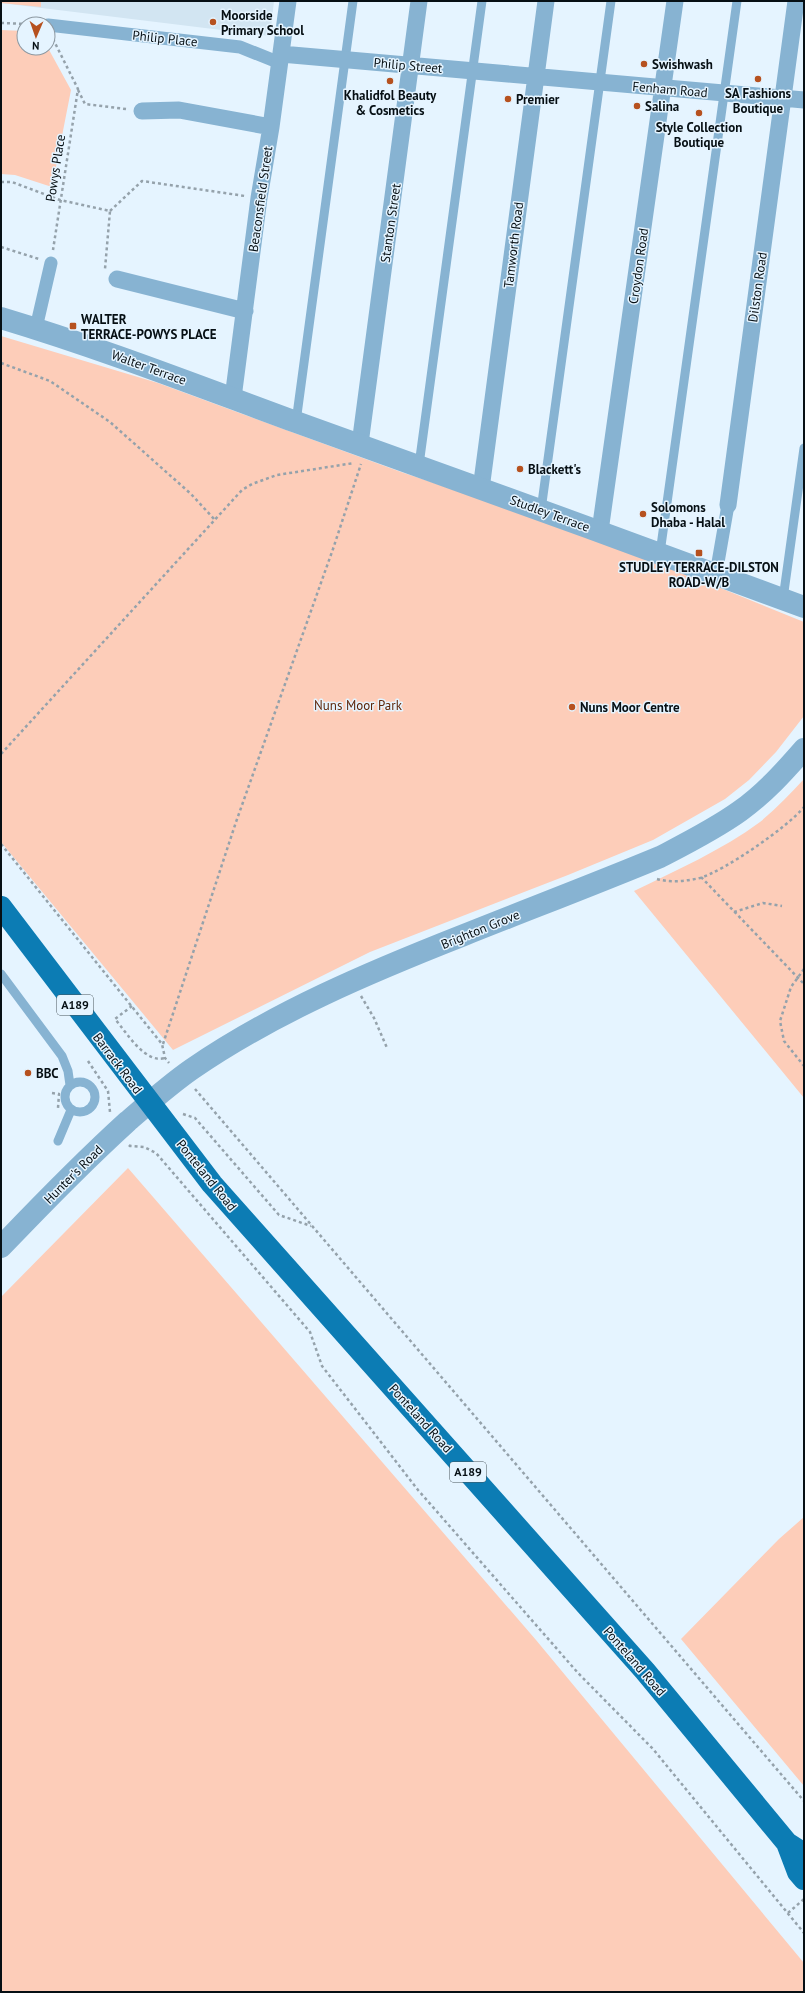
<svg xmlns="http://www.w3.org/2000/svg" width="805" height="1993" viewBox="0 0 805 1993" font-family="'PT Sans',sans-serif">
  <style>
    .built { fill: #d2e5f2 }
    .green { fill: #fdcdb9 }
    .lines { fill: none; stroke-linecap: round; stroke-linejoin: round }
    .path { stroke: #95a2ab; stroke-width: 2.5; stroke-dasharray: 3 3; stroke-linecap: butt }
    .service { stroke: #87b3d2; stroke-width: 9 }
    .pedestrian { stroke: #87b3d2; stroke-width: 13 }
    .minor { stroke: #87b3d2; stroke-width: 17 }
    .tertiary { stroke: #87b3d2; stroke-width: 22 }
    .primary { stroke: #0c7cb4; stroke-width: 22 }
    .poi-dot { fill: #b6511f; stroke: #e5f4ff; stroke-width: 1.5 }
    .labels { text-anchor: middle; stroke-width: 3; stroke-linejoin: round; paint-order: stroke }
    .shield { fill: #e5f4ff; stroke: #49545a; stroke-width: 1 }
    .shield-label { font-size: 12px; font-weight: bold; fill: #060f14 }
    .poi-label { font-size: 13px; font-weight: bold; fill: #060f14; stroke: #e5f4ff; text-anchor: start }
    .street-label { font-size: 13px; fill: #060f14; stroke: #e5f4ff }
    .park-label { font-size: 13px; fill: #5f2609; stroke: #e5f4ff }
  </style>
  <rect width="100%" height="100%" fill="#e5f4ff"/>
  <path class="built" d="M 1,1 L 274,1 L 270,36 L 1,3 Z"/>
  <path class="green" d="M 1,1 L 41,1 L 41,7 L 1,3 Z
    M 1,30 L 24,31 L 24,48 L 48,48 L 71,90 L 52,187 L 15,175 L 1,174 Z
    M 1,336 L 158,383 L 401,472 L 593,536 L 804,622 L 804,716 L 776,752 L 749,780 L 725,799 L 653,840 L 568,875 L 370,952 L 173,1050 L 1,842 Z
    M 804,779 L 804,1098 L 634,891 C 677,870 722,850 760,822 C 776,809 790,794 804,779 Z
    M 128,1168 L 536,1640 L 804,1963 L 804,1992 L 1,1992 L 1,1297 Z
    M 804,1517 L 804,1786 L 681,1639 L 779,1539 Z"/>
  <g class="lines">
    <path class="path" d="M 1,23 L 27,24
      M 53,39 L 78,89 L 53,250
      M 78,90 L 85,104 L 126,109
      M 1,182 L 12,182 L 60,200 L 110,211 L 105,269
      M 110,211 L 142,181 L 245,196
      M 1,247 L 39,259
      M 1,363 L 50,381 L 110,422 L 191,494 L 215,520
      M 1,754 L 242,490 L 252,484 L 277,475 L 354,463
      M 1,844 L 162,1044 L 165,1058 L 169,1063
      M 701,877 L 804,984
      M 657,879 C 671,883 686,881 700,878 C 724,871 788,827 804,807
      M 734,912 L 763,903 L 782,906
      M 804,969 L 791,987 L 780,1021 L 784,1041 L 804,1066
      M 361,996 L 374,1018 L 387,1048
      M 132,1006 L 115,1019 C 127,1033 145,1064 165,1058
      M 163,1044 L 236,822 L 333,549 L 361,464
      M 88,1061 L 108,1091 L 110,1112
      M 195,1089 L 804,1801
      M 52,1093 L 59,1094 L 58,1108
      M 183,1114 L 195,1118 L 279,1215 L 311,1226
      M 129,1145 L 130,1146 L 144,1147 L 156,1153 L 310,1332 L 322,1366 L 418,1490 L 578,1673 L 653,1749 L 804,1933
      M 788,1913 L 804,1899"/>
    <path class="service" d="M 296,422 L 353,1
      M 419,465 L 482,1
      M 541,510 L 611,1
      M 660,553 L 737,1
      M 783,599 L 804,448
      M 1,974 L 62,1056 L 68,1071 L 70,1085
      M65 1097a15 15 0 1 1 30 0a15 15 0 1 1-30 0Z
      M 58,1141 L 71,1110"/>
    <path class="pedestrian" d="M 48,25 L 240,47 L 280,63
      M 36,328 L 51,263
      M 716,574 L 728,505"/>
    <path class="minor" d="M 281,54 L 804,100
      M 142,111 L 179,110 L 271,127
      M 117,279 L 245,311
      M 233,398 L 259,198 L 271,127 L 288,1
      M 360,444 L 419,1
      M 481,489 L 546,1
      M 728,505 L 796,1
      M 600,531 L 675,1"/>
    <path class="tertiary" d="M 1,318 C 101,348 198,386 296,422 C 466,483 635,544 804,607
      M 1,1247 C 42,1204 84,1161 128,1121 C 149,1103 169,1085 192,1069 C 275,1012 370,972 464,935 C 529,909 595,884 660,857 C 687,843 715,829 740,811 C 764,794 784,772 804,749"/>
    <path class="primary" d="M 1,907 L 212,1184 L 645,1671 L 787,1843 L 804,1854
      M 787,1843 L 798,1872 L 804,1879"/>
  </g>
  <g class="poi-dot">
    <circle cx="213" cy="22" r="4"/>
    <circle cx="644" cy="64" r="4"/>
    <circle cx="758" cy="79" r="4"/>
    <circle cx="390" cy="81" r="4"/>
    <circle cx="508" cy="99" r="4"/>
    <circle cx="637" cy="106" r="4"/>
    <circle cx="699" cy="113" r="4"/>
    <rect x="69" y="322" width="8" height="8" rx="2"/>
    <circle cx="520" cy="469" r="4"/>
    <circle cx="643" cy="514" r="4"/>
    <rect x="695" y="549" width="8" height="8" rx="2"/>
    <circle cx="572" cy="707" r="4"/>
    <circle cx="28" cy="1073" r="4"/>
  </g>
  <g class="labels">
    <g class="shield">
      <rect x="57" y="995" width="36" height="20" rx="3"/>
      <rect x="450" y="1462" width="36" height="20" rx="3"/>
    </g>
    <g class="shield-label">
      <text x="75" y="1009">A189</text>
      <text x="468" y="1476">A189</text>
    </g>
    <g class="poi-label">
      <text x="221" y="20">Moorside<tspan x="221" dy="15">Primary School</tspan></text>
      <text x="652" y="69">Swishwash</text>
      <text x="758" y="98" text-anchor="middle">SA Fashions<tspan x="758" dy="15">Boutique</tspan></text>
      <text x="390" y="100" text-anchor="middle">Khalidfol Beauty<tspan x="390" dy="15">&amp; Cosmetics</tspan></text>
      <text x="516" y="104">Premier</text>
      <text x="645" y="111">Salina</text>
      <text x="699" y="132" text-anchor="middle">Style Collection<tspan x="699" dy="15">Boutique</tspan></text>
      <text x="81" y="324">WALTER<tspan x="81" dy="15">TERRACE-POWYS PLACE</tspan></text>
      <text x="528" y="474">Blackett's</text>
      <text x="651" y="512">Solomons<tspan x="651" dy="15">Dhaba - Halal</tspan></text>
      <text x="699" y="572" text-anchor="middle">STUDLEY TERRACE-DILSTON<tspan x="699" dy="15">ROAD-W/B</tspan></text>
      <text x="580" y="712">Nuns Moor Centre</text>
      <text x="36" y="1078">BBC</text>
    </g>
    <g class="street-label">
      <text transform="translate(165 38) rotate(6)" y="5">Philip Place</text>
      <text transform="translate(408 65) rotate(5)" y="5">Philip Street</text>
      <text transform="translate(670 89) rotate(5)" y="5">Fenham Road</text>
      <text transform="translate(55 168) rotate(-81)" y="5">Powys Place</text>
      <text transform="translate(260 199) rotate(-82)" y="5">Beaconsfield Street</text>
      <text transform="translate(390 223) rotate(-82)" y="5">Stanton Street</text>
      <text transform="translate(513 245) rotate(-83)" y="5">Tamworth Road</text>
      <text transform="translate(638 266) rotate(-82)" y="5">Croydon Road</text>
      <text transform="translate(757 287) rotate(-82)" y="5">Dilston Road</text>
      <text transform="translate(149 367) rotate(20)" y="5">Walter Terrace</text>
      <text transform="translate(550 513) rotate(20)" y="5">Studley Terrace</text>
      <text transform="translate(480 929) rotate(-22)" y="5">Brighton Grove</text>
      <text transform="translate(118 1063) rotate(53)" y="5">Barrack Road</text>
      <text transform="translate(73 1174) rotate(-45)" y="5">Hunter's Road</text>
      <text transform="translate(207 1175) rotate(51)" y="5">Ponteland Road</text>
      <text transform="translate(421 1418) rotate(48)" y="5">Ponteland Road</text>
      <text transform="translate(635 1661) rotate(49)" y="5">Ponteland Road</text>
    </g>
    <g class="park-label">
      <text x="358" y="710">Nuns Moor Park</text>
    </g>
  </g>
  <rect width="805" height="1993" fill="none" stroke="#060f14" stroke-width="4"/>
  <g transform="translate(36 36) rotate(182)"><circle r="19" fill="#e5f4ff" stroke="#8c98a1"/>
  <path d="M0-3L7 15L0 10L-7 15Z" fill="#b6511f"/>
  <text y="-6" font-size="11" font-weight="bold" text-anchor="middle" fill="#060f14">N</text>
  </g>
</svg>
